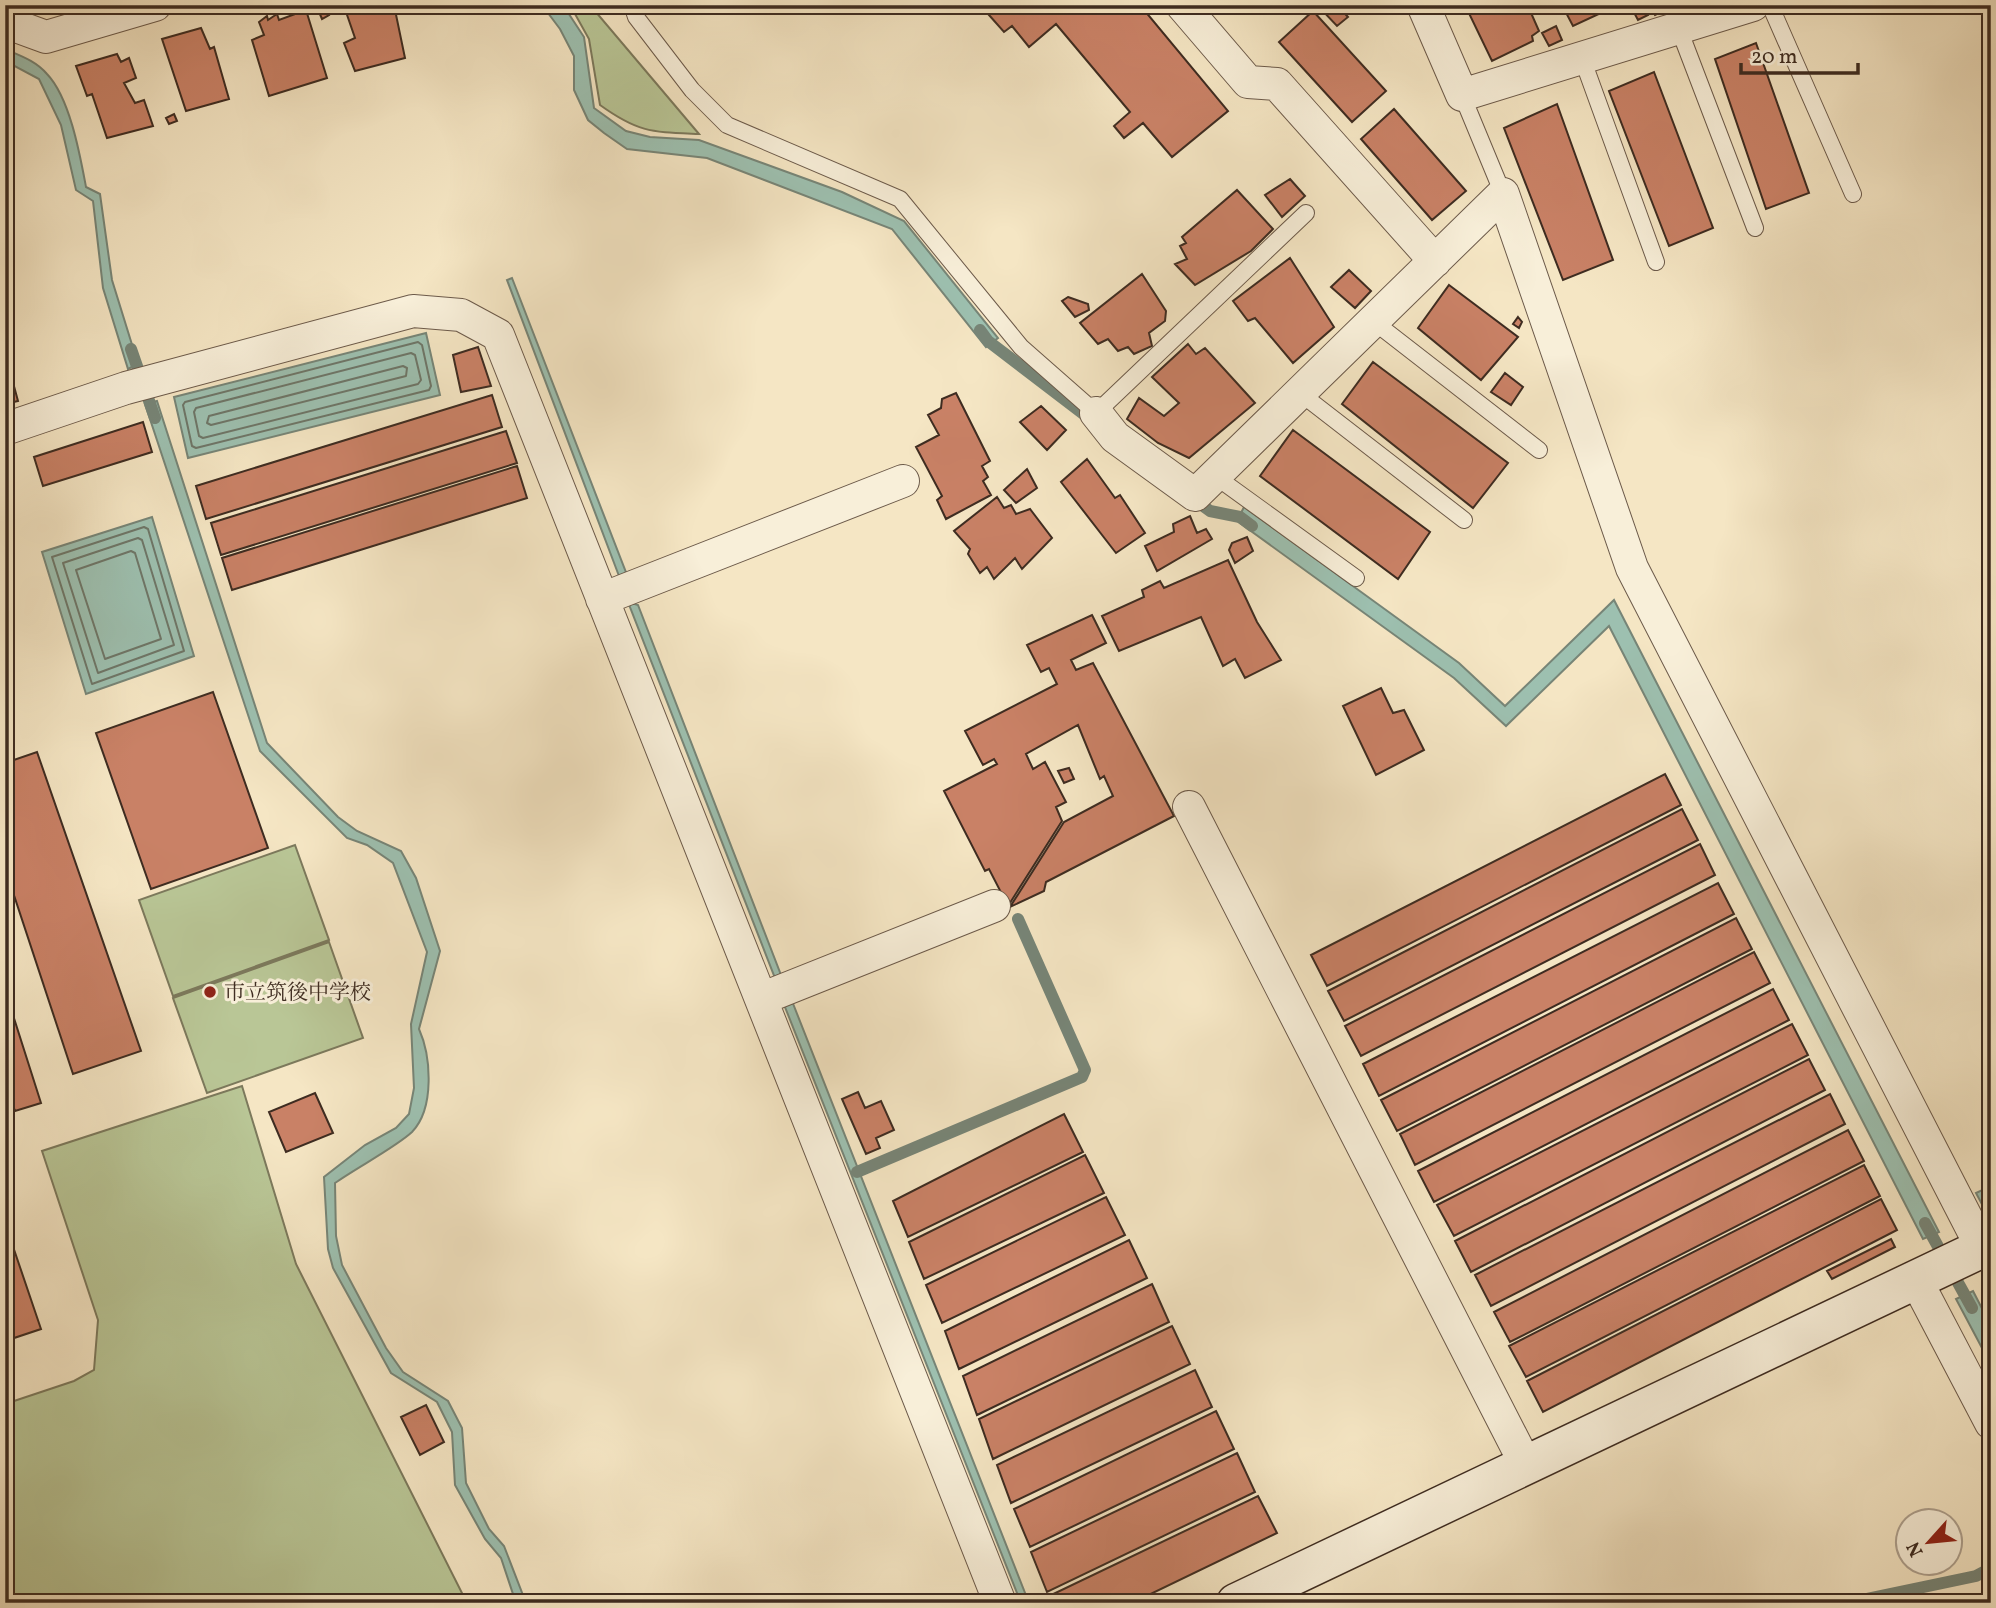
<svg xmlns="http://www.w3.org/2000/svg" width="1996" height="1608" viewBox="0 0 1996 1608" font-family="Vollkorn,'Noto Serif JP',serif">
  <style>
    .green { fill: #b9c696; stroke: #7c795c; stroke-width: 2 }
    .water { fill: #9dc0b0; stroke: #778577; stroke-width: 2 }
    .lines { fill: none; stroke-linecap: round; stroke-linejoin: round }
    .shore { stroke: #6e7668; stroke-width: 2 }
    .stream { stroke: #778577; stroke-width: 12 }
    .building { fill: #c98166; stroke: #3e2c21; stroke-width: 2 }
    .lane-casing { stroke: #6c5a4a; stroke-width: 18 }
    .street-casing { stroke: #6c5a4a; stroke-width: 34 }
    .secondary-casing { stroke: #3e2c21; stroke-width: 41 }
    .lane { stroke: #f8efd9; stroke-width: 16 }
    .street { stroke: #f8efd9; stroke-width: 32 }
    .secondary { stroke: #f8efd9; stroke-width: 38 }
    .poi-dot { fill: #8f2418; stroke: #f8efd9; stroke-width: 2.5 }
    .labels { text-anchor: middle; stroke-width: 6; stroke-linejoin: round; paint-order: stroke }
    .poi-label { font-size: 21px; fill: #3e2c21; stroke: #f8efd9; text-anchor: start }
  </style>
  <rect width="100%" height="100%" fill="#f5e6c4"/>
  <filter id="stains"><feTurbulence type="fractalNoise" baseFrequency=".00286" numOctaves="4"/><feColorMatrix values="0 0 0 0 .2 0 0 0 0 .09 0 0 0 0 .02 0 0 0 .5 -.17"/></filter>
  <radialGradient id="worn" r=".72"><stop offset=".6" stop-color="#630" stop-opacity="0"/><stop offset="1" stop-color="#630" stop-opacity=".3"/></radialGradient>
  <path class="green" d="M 570,5 L 590,5 L 699,134 C 652,132 639,133 600,105 L 589,39 Z
    M 295,845 L 329,940 L 173,996 L 139,900 Z
    M 329,942 L 363,1038 L 207,1093 L 173,998 Z
    M 242,1086 L 296,1264 L 467,1603 L 5,1603 L 5,1404 L 74,1381 L 94,1370 L 98,1320 L 42,1151 Z"/>
  <path class="water" d="M 542,5 L 563,5 L 584,37 L 594,108 L 626,131 L 650,137 L 699,140 L 842,192 L 904,221 L 998,338 L 986,347 L 892,229 L 707,158 L 627,149 L 604,133 L 588,120 L 574,90 L 574,56 L 560,29 Z
    M 5,49 C 21,56 36,61 47,74 C 70,98 80,155 86,187 L 100,194 L 112,280 L 138,364 L 128,369 L 103,288 L 93,201 L 76,190 L 61,125 L 39,79 L 5,61 Z
    M 512,278 L 627,575 L 619,576 L 507,280 Z
    M 426,333 L 440,395 L 188,458 L 174,397 Z
    M 157,401 L 267,743 L 338,817 L 357,831 L 401,851 L 416,878 L 440,951 L 419,1029 C 431,1056 435,1108 412,1132 C 396,1147 356,1168 335,1183 L 336,1236 L 342,1265 L 386,1348 L 403,1372 L 448,1401 L 462,1428 L 466,1483 L 489,1529 L 504,1546 L 526,1603 L 516,1603 L 501,1558 L 485,1539 L 455,1485 L 452,1432 L 437,1402 L 391,1373 L 333,1268 L 328,1249 L 324,1177 L 365,1145 L 396,1128 L 409,1114 L 414,1088 L 411,1024 L 427,952 L 393,863 L 367,845 L 347,838 L 260,751 L 145,404 Z
    M 1244,507 L 1459,663 L 1505,706 L 1614,600 L 1939,1232 L 1923,1239 L 1609,626 L 1506,726 L 1454,678 L 1237,521 Z
    M 152,517 L 194,656 L 86,694 L 42,552 Z
    M 628,602 L 638,605 L 781,975 L 775,978 Z
    M 792,1001 L 1029,1603 L 1021,1603 L 783,1002 Z
    M 1991,1186 L 1991,1208 L 1985,1210 L 1976,1193 Z
    M 1973,1291 L 1991,1326 L 1991,1365 L 1956,1299 Z"/>
  <g class="lines">
    <path class="shore" d="M 418,342 L 422,345 L 431,386 L 429,390 L 196,448 L 192,446 L 183,405 L 185,402 Z
      M 411,353 L 415,355 L 421,380 L 418,384 L 203,438 L 199,436 L 194,412 L 196,408 Z
      M 403,366 L 407,368 L 406,376 L 211,425 L 207,423 L 209,416 Z
      M 144,527 L 148,529 L 184,651 L 92,684 L 52,557 Z
      M 138,538 L 142,540 L 174,645 L 98,673 L 63,563 Z
      M 131,551 L 135,553 L 161,639 L 105,659 L 76,570 Z"/>
    <path class="stream" d="M 980,330 L 988,341 L 1094,422
      M 131,349 L 155,418
      M 1191,497 L 1210,511 L 1240,517 L 1252,526
      M 857,1172 L 1082,1077 L 1085,1070 L 1018,919
      M 1925,1223 L 1972,1308
      M 1847,1603 L 1976,1576 L 1991,1568"/>
  </g>
  <path class="building" d="M 363,5 L 394,5 L 405,58 L 355,71 L 344,43 L 355,38 L 345,9 Z
    M 1001,5 L 1140,5 L 1228,111 L 1172,157 L 1143,123 L 1124,138 L 1114,126 L 1130,112 L 1056,24 L 1029,47 L 1012,26 L 1004,32 L 989,15 Z
    M 1323,5 L 1337,5 L 1348,17 L 1337,26 L 1320,8 Z
    M 1465,5 L 1519,5 L 1520,9 L 1528,6 L 1539,31 L 1532,36 L 1533,41 L 1492,61 Z
    M 1562,5 L 1618,5 L 1573,26 Z
    M 1630,5 L 1644,5 L 1648,15 L 1638,20 Z
    M 1650,5 L 1663,5 L 1666,10 L 1655,15 Z
    M 326,9 L 329,15 L 322,19 L 319,12 Z
    M 306,10 L 327,78 L 269,96 L 252,40 L 264,35 L 259,22 L 267,16 L 268,20 L 277,14 L 279,20 Z
    M 1313,11 L 1386,91 L 1352,122 L 1279,42 Z
    M 1556,26 L 1562,40 L 1549,46 L 1542,33 Z
    M 201,28 L 210,49 L 214,47 L 229,99 L 186,111 L 162,39 Z
    M 1756,43 L 1809,193 L 1766,209 L 1715,59 Z
    M 117,54 L 121,62 L 129,58 L 136,78 L 124,83 L 135,103 L 144,100 L 153,126 L 107,138 L 92,94 L 87,96 L 76,66 Z
    M 1654,72 L 1713,228 L 1669,246 L 1609,91 Z
    M 1557,104 L 1613,260 L 1563,280 L 1504,128 Z
    M 1394,109 L 1466,191 L 1432,220 L 1361,139 Z
    M 174,114 L 177,121 L 169,124 L 166,118 Z
    M 1290,179 L 1305,196 L 1282,217 L 1265,195 Z
    M 1237,190 L 1273,229 L 1251,251 L 1195,285 L 1175,264 L 1187,259 L 1180,246 L 1186,243 L 1182,237 Z
    M 1290,258 L 1334,327 L 1293,363 L 1255,318 L 1248,321 L 1233,301 Z
    M 1349,270 L 1371,291 L 1355,308 L 1331,287 Z
    M 1142,274 L 1166,311 L 1165,321 L 1149,333 L 1152,346 L 1134,354 L 1128,347 L 1118,351 L 1108,339 L 1098,344 L 1080,323 Z
    M 1449,285 L 1518,337 L 1481,380 L 1418,328 Z
    M 1068,297 L 1088,304 L 1089,310 L 1075,317 L 1062,301 Z
    M 1518,317 L 1522,322 L 1519,328 L 1513,324 Z
    M 1188,344 L 1196,354 L 1205,348 L 1255,403 L 1189,458 L 1158,443 L 1127,419 L 1139,398 L 1164,416 L 1179,403 L 1152,377 Z
    M 478,347 L 491,386 L 461,392 L 453,355 Z
    M 5,353 L 18,401 L 5,404 Z
    M 1373,362 L 1508,463 L 1473,508 L 1342,404 Z
    M 1505,373 L 1523,387 L 1511,405 L 1491,392 Z
    M 956,393 L 990,461 L 982,466 L 988,477 L 983,481 L 991,495 L 946,519 L 937,500 L 942,496 L 916,447 L 939,435 L 928,415 L 941,408 L 942,399 Z
    M 492,395 L 502,427 L 206,519 L 196,486 Z
    M 1041,406 L 1066,430 L 1047,450 L 1020,422 Z
    M 143,422 L 152,452 L 43,486 L 34,457 Z
    M 1293,430 L 1430,532 L 1398,579 L 1260,476 Z
    M 506,431 L 517,463 L 221,555 L 211,523 Z
    M 1087,459 L 1115,498 L 1120,495 L 1145,533 L 1116,553 L 1061,482 Z
    M 517,466 L 527,498 L 232,590 L 222,558 Z
    M 1027,469 L 1037,488 L 1016,503 L 1004,490 Z
    M 997,497 L 1004,508 L 1011,505 L 1016,514 L 1030,509 L 1052,538 L 1022,569 L 1015,558 L 994,579 L 987,567 L 980,573 L 968,554 L 970,549 L 954,531 Z
    M 1190,516 L 1197,533 L 1206,529 L 1212,539 L 1157,571 L 1145,546 L 1174,532 L 1173,524 Z
    M 1247,537 L 1253,551 L 1235,563 L 1229,550 L 1232,543 Z
    M 1228,560 L 1257,622 L 1281,660 L 1245,678 L 1235,659 L 1223,666 L 1201,617 L 1119,651 L 1102,616 L 1144,597 L 1142,590 L 1160,581 L 1164,588 Z
    M 1092,615 L 1106,643 L 1071,660 L 1076,670 L 1093,663 L 1174,816 L 1046,882 L 1044,891 L 1010,907 L 1064,822 L 1113,796 L 1104,776 L 1100,779 L 1078,725 L 1026,754 L 1033,769 L 1045,762 L 1066,802 L 1056,807 L 1062,821 L 1008,906 L 989,869 L 985,871 L 944,791 L 997,764 L 994,759 L 983,765 L 965,731 L 1057,684 L 1049,668 L 1041,672 L 1027,645 Z
    M 1381,688 L 1393,713 L 1404,710 L 1424,750 L 1376,775 L 1343,706 Z
    M 213,692 L 268,848 L 151,889 L 96,733 Z
    M 37,752 L 141,1051 L 73,1074 L 5,868 L 5,763 Z
    M 1069,768 L 1074,779 L 1064,783 L 1058,771 Z
    M 1665,774 L 1681,805 L 1327,986 L 1311,955 Z
    M 1682,809 L 1698,840 L 1344,1021 L 1328,991 Z
    M 1700,844 L 1715,875 L 1361,1056 L 1345,1026 Z
    M 1718,883 L 1734,914 L 1379,1096 L 1363,1064 Z
    M 1736,918 L 1752,949 L 1397,1131 L 1381,1100 Z
    M 1754,952 L 1770,983 L 1415,1165 L 1400,1134 Z
    M 1773,989 L 1789,1020 L 1434,1202 L 1418,1171 Z
    M 5,990 L 41,1103 L 15,1111 L 5,1082 Z
    M 1792,1024 L 1808,1055 L 1454,1236 L 1437,1205 Z
    M 1809,1059 L 1825,1090 L 1471,1272 L 1455,1241 Z
    M 858,1092 L 865,1108 L 881,1101 L 894,1130 L 876,1138 L 880,1148 L 866,1154 L 842,1099 Z
    M 315,1093 L 333,1133 L 286,1152 L 269,1112 Z
    M 1830,1094 L 1845,1124 L 1491,1306 L 1475,1275 Z
    M 1064,1114 L 1083,1152 L 908,1237 L 893,1201 Z
    M 1848,1130 L 1864,1161 L 1510,1342 L 1494,1312 Z
    M 1085,1155 L 1104,1193 L 924,1279 L 909,1242 Z
    M 1864,1165 L 1880,1196 L 1526,1377 L 1509,1346 Z
    M 1106,1197 L 1125,1235 L 942,1323 L 926,1285 Z
    M 1881,1199 L 1897,1230 L 1543,1412 L 1527,1381 Z
    M 5,1223 L 41,1329 L 5,1341 Z
    M 1891,1239 L 1895,1247 L 1832,1279 L 1827,1271 Z
    M 1129,1240 L 1147,1278 L 959,1369 L 945,1331 Z
    M 1152,1284 L 1169,1322 L 977,1415 L 963,1376 Z
    M 1172,1326 L 1190,1364 L 993,1459 L 979,1419 Z
    M 1195,1370 L 1212,1407 L 1011,1503 L 997,1465 Z
    M 426,1405 L 444,1442 L 420,1455 L 401,1417 Z
    M 1216,1411 L 1234,1449 L 1030,1547 L 1014,1509 Z
    M 1237,1453 L 1255,1492 L 1047,1592 L 1031,1552 Z
    M 1258,1496 L 1277,1533 L 1132,1603 L 1050,1603 L 1047,1597 Z"/>
  <g class="lines">
    <defs>
      <path id="lane" d="M 632,5 L 636,17 L 692,90 L 727,125 L 900,199 L 1021,347 L 1096,413 L 1306,213
        M 1770,5 L 1853,194
        M 1679,29 L 1755,228
        M 1582,58 L 1656,262
        M 1462,95 L 1503,194
        M 1373,321 L 1539,450
        M 1300,393 L 1464,520
        M 1215,476 L 1356,578"/>
      <path id="street" d="M 1182,5 L 1248,82 L 1277,84 L 1435,261
        M 1423,5 L 1462,95 L 1753,5
        M 5,22 L 46,37 L 155,5
        M 1096,413 L 1115,437 L 1195,495 L 1503,194 L 1632,568 L 1982,1248
        M 5,429 L 126,388 L 413,311 L 461,315 L 498,335 L 1000,1603
        M 602,599 L 903,481
        M 1189,807 L 1526,1465
        M 761,999 L 994,906
        M 1916,1280 L 1991,1423"/>
      <path id="secondary" d="M 1236,1603 L 1991,1244"/>
    </defs>
    <use href="#lane" class="lane-casing"/>
    <use href="#street" class="street-casing"/>
    <use href="#secondary" class="secondary-casing"/>
    <use href="#lane" class="lane"/>
    <use href="#street" class="street"/>
    <use href="#secondary" class="secondary"/>
  </g>
  <circle class="poi-dot" cx="210" cy="992" r="7"/>
  <g class="labels">
    <g class="poi-label">
      <text x="224" y="999">市立筑後中学校</text>
    </g>
  </g>
  <rect width="1996" height="1608" fill="none" stroke="#f5e6c4" stroke-width="28"/>
  <rect x="7" y="7" width="1982" height="1594" fill="none" stroke="#3e2c21" stroke-width="3.5"/>
  <rect x="14" y="14" width="1968" height="1580" fill="none" stroke="#3e2c21" stroke-width="2"/>
  <g transform="translate(1929 1542) rotate(243)"><circle r="33" fill="#f8efd9" stroke="#aea18f" stroke-width="2"/>
  <path d="M0-5L12 26L0 18L-12 26Z" fill="#8f2418"/>
  <text y="-10" font-size="19" font-weight="bold" text-anchor="middle" fill="#3e2c21">N</text>
  </g>
  <path d="M1741 63v10h117v-10" fill="none" stroke="#3e2c21" stroke-width="3.5"/>
  <text x="1751" y="63" font-size="21" fill="#3e2c21" stroke="#f8efd9" stroke-width="5" paint-order="stroke">20 m</text>
  <rect width="100%" height="100%" filter="url(#stains)"/>
  <rect width="100%" height="100%" fill="url(#worn)"/>
</svg>
